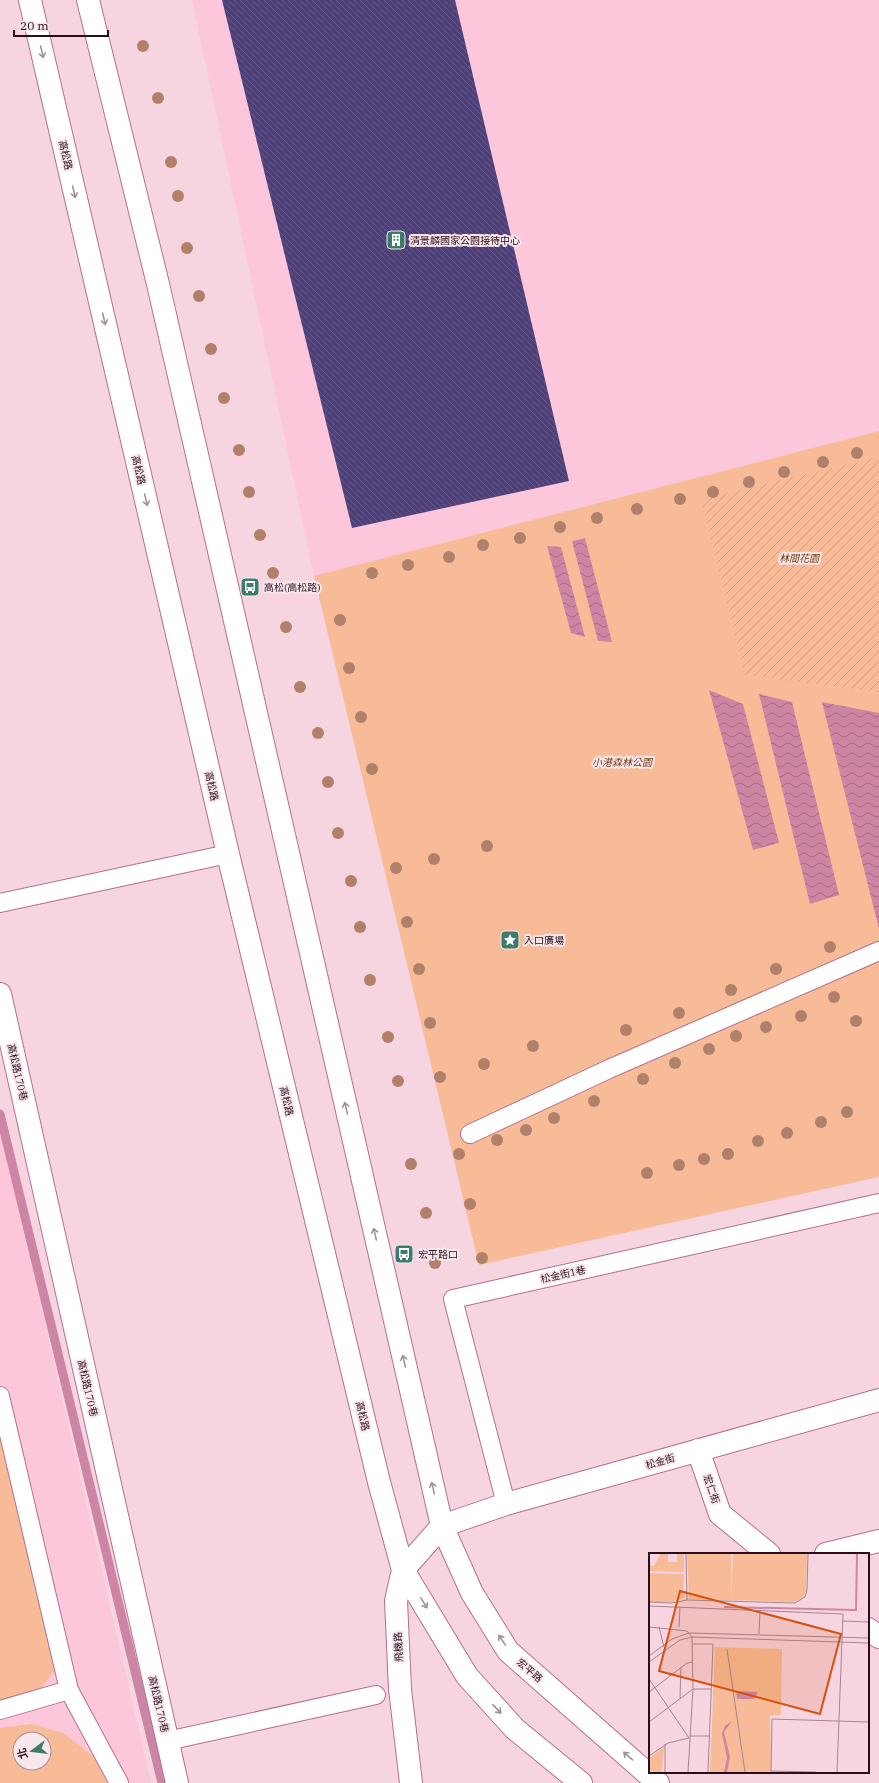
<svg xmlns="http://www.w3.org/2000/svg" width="879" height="1783" viewBox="0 0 879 1783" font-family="'IBM Plex Serif','Noto Sans TC',serif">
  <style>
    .built { fill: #fcc6db; fill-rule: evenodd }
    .green { fill: #f7bc97; fill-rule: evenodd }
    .garden { fill: url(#garden-furrows) }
    .water { fill: url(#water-waves) }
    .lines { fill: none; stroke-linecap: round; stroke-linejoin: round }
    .stream { stroke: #cd85a4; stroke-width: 9 }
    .building { fill: url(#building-back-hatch) }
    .service-casing { stroke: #b76e8e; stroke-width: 20 }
    .minor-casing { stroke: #b76e8e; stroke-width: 24 }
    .tertiary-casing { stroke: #b76e8e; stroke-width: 24 }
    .service { stroke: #fff; stroke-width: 18 }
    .minor { stroke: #fff; stroke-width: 22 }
    .tertiary { stroke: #fff; stroke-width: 22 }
    .tree { fill: #b0806b }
    .oneway { stroke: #9f9298 }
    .labels { text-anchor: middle; stroke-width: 4; stroke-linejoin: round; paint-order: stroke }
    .street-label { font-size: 10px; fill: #290d1a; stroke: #f8e7ed }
    .poi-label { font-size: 10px; fill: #290d1a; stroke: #f8e7ed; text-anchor: start }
    .park-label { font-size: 10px; font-style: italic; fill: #773b0b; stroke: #f8e7ed }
    .inset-river { fill: none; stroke: #cd85a4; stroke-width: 2 }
    .inset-road { fill: none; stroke: #a48591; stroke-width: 1 }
    .view { fill: #d5510d; fill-opacity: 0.15; stroke: #d5510d; stroke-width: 2 }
    .inset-edge { fill: none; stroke: #290d1a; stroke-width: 2 }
  </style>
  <defs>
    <pattern id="garden-furrows" width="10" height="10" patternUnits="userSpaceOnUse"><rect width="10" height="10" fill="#f7bc97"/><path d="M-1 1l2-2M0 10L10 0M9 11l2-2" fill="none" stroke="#d4a082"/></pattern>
    <pattern id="water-waves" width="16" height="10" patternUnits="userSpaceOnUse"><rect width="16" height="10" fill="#cd85a4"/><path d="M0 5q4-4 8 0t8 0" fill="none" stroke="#a66b85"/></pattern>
    <pattern id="building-back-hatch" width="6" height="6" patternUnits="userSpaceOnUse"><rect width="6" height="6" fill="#4e407b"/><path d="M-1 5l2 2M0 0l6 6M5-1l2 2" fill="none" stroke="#655888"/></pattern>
  </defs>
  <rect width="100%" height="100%" fill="#f6d5e1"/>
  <path class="built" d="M 192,0 L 879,0 L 879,431 L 314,576 Z
    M 0,1130 L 151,1783 L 0,1783 ZM 20,1739 L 44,1739 L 44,1763 L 20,1763 Z"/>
  <path class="green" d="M 879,431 L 879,1177 L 479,1265 L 314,576 Z
    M 0,1438 L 55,1670 L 41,1688 L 0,1700 Z
    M 31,1724 L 63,1733 L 93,1756 L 107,1783 L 0,1783 L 0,1728 ZM 20,1739 L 44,1739 L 44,1763 L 20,1763 Z"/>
  <path class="garden" d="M 879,457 L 879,692 L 745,675 L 701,499 Z"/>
  <path class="water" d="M 585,538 L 612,642 L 598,641 L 572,541 Z
    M 547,546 L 561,547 L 585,637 L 571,633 Z
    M 709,690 L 743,704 L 779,843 L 753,850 Z
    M 759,694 L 792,702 L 839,895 L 810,904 Z
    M 822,702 L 879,713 L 879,929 Z"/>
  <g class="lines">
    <path class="stream" d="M 0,1114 L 162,1783"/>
  </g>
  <path class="building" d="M 222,0 L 455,0 L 569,481 L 352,528 Z"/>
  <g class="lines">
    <defs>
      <path id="service" d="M 0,903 L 228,854
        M 470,1134 L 609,1069 L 879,951
        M 0,1396 L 69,1690 L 119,1783
        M 506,1504 L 453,1299 L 879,1203
        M 0,1710 L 69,1690
        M 167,1741 L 376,1695"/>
      <path id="minor" d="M 0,994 L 177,1783
        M 698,1450 L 720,1514 L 769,1554
        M 442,1526 L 506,1504 L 879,1400
        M 826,1554 L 879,1541
        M 868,1629 L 879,1637"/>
      <path id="tertiary" d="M 30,0 L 228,854 L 379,1482 L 403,1570 L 467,1676 L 515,1729 L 581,1783
        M 88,0 L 158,284 L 442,1526 L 472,1593 L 508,1651 L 658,1783
        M 411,1783 L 400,1689 L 396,1601 L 403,1570 L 442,1526"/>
    </defs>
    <use href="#service" class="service-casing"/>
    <use href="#minor" class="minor-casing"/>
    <use href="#tertiary" class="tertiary-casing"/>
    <use href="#service" class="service"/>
    <use href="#minor" class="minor"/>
    <use href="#tertiary" class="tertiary"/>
  </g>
  <g class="tree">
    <circle cx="143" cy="46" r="6"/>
    <circle cx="158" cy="98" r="6"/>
    <circle cx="171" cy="162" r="6"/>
    <circle cx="178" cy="196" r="6"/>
    <circle cx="187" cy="248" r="6"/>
    <circle cx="199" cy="296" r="6"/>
    <circle cx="211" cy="349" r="6"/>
    <circle cx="224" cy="398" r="6"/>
    <circle cx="239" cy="450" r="6"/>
    <circle cx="857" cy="453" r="6"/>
    <circle cx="823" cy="462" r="6"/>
    <circle cx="784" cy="472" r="6"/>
    <circle cx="749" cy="482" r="6"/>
    <circle cx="249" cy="492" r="6"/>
    <circle cx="713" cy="492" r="6"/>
    <circle cx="680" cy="499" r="6"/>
    <circle cx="637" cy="509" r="6"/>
    <circle cx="597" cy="518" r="6"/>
    <circle cx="560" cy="527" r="6"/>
    <circle cx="260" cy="535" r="6"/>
    <circle cx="520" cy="538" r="6"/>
    <circle cx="483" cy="545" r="6"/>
    <circle cx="449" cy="557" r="6"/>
    <circle cx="408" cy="565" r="6"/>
    <circle cx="273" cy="573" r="6"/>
    <circle cx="372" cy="573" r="6"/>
    <circle cx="340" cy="620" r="6"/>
    <circle cx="286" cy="627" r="6"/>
    <circle cx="349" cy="668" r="6"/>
    <circle cx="300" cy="687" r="6"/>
    <circle cx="361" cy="717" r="6"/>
    <circle cx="318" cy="733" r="6"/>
    <circle cx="372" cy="769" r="6"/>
    <circle cx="328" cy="782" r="6"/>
    <circle cx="338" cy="833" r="6"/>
    <circle cx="487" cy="846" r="6"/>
    <circle cx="434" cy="859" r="6"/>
    <circle cx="396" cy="868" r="6"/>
    <circle cx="351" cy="881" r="6"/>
    <circle cx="407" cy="922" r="6"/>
    <circle cx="360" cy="927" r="6"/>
    <circle cx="830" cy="947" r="6"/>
    <circle cx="419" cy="969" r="6"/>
    <circle cx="776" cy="969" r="6"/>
    <circle cx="370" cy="980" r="6"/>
    <circle cx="731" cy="990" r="6"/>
    <circle cx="834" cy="997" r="6"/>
    <circle cx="679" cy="1013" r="6"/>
    <circle cx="801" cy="1016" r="6"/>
    <circle cx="856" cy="1021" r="6"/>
    <circle cx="430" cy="1023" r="6"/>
    <circle cx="766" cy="1027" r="6"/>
    <circle cx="626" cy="1030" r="6"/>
    <circle cx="736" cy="1036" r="6"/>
    <circle cx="388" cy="1037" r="6"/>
    <circle cx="533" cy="1046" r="6"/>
    <circle cx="709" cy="1049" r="6"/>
    <circle cx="675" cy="1063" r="6"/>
    <circle cx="484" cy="1064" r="6"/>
    <circle cx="440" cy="1077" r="6"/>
    <circle cx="643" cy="1079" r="6"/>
    <circle cx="398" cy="1081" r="6"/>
    <circle cx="594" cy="1101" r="6"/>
    <circle cx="847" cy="1112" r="6"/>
    <circle cx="554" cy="1118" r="6"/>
    <circle cx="821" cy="1122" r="6"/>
    <circle cx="526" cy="1130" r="6"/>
    <circle cx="787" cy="1133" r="6"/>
    <circle cx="497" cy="1140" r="6"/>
    <circle cx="758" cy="1141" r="6"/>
    <circle cx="459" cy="1154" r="6"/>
    <circle cx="728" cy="1154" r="6"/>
    <circle cx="704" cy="1159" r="6"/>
    <circle cx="411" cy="1164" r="6"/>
    <circle cx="679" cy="1165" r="6"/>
    <circle cx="647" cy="1173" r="6"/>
    <circle cx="470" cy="1204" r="6"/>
    <circle cx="426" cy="1213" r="6"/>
    <circle cx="482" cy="1258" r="6"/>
    <circle cx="435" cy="1263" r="6"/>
  </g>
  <defs><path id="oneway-shaft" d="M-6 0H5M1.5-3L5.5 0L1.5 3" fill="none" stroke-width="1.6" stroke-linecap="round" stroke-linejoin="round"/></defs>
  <g class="oneway">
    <use href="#oneway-shaft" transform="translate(42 52) rotate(77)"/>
    <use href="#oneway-shaft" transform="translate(74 192) rotate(77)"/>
    <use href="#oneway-shaft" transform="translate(104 319) rotate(77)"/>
    <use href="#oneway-shaft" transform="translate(146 500) rotate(77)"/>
    <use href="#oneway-shaft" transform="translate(346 1108) rotate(-103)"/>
    <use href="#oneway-shaft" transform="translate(375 1234) rotate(-103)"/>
    <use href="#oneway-shaft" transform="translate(404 1361) rotate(-103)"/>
    <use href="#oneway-shaft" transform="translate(433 1488) rotate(-103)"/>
    <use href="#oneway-shaft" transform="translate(424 1603) rotate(59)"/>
    <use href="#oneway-shaft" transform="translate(502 1640) rotate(-123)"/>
    <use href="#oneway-shaft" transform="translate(497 1709) rotate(47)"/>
    <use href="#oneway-shaft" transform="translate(628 1756) rotate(-139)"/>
  </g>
  <defs>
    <symbol id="building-square" viewBox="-11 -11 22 22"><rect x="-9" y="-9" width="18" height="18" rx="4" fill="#3c7c6a" stroke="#f8e7ed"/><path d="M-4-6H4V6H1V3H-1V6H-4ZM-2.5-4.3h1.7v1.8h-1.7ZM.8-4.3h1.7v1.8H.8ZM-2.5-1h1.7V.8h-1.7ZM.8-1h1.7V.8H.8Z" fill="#fff"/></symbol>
    <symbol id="bus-square" viewBox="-11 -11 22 22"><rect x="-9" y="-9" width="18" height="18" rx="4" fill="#3c7c6a" stroke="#f8e7ed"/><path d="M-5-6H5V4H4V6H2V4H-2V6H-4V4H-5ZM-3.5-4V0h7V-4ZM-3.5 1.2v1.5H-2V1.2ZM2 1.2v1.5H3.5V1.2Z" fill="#fff"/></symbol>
    <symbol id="sight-square" viewBox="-11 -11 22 22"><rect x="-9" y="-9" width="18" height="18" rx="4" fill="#3c7c6a" stroke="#f8e7ed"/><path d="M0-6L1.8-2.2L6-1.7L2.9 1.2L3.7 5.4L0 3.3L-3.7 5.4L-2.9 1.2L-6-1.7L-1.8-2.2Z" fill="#fff"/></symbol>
  </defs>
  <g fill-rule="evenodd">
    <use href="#building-square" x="385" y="229" width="22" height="22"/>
    <use href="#bus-square" x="239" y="576" width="22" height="22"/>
    <use href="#sight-square" x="499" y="929" width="22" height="22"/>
    <use href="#bus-square" x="393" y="1243" width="22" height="22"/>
  </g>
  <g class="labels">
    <g class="street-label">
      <text transform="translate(66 155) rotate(77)" y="4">高松路</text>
      <text transform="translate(139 470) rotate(77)" y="4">高松路</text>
      <text transform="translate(212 786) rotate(77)" y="4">高松路</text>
      <text transform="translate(18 1072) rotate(77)" y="4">高松路170巷</text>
      <text transform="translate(287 1101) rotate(77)" y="4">高松路</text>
      <text transform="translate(563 1274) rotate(-13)" y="4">松金街1巷</text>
      <text transform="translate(88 1388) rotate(77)" y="4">高松路170巷</text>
      <text transform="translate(363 1416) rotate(77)" y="4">高松路</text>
      <text transform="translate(660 1461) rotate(-16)" y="4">松金街</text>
      <text transform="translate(712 1489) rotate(71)" y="4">宏仁街</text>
      <text transform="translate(398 1647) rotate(-93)" y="4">飛機路</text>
      <text transform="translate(530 1670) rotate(41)" y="4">宏平路</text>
      <text transform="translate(159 1704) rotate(77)" y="4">高松路170巷</text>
    </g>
    <g class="poi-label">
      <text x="410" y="244">清景麟國家公園接待中心</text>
      <text x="264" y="591">高松(高松路)</text>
      <text x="524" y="944">入口廣場</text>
      <text x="418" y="1258">宏平路口</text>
    </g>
    <g class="park-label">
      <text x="799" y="562">林間花園</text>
      <text x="622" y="766">小港森林公園</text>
    </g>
  </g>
  <g transform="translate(649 1553)">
    <rect width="220" height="220" fill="#f6d5e1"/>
    <path d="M 11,1 L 19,1 L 19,9 L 28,9 L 28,1 L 35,1 L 35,19 L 0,18 L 0,12 L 5,13 ZM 38,1 L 82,1 L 82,45 L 84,1 L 158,1 L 157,38 L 155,44 L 146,49 L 40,46 ZM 0,20 L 35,21 L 34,45 L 24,49 L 0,49 ZM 66,94 L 133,96 L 132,162 L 121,162 L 122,219 L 61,219 ZM 15,194 L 13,219 L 3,219 L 0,216 L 0,205 Z" fill="#f7bc97"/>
    <path d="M 113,132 L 130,133 L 130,154 L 104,154 Z" fill="#f7bc97"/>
    <path d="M 87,138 L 109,139 L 105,146 L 88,146 ZM 83,168 L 75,179 L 81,204 L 78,219 L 75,219 L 78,205 L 73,180 L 76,173 Z" fill="#cd85a4"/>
    <path class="inset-river" d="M 75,54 L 207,57 L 208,1"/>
    <path class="inset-road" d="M 37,1 L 38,47M 0,49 L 23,50 L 38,47 L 146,50 L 156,44 L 158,37 L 159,1M 0,53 L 194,61 L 188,219M 194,68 L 220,69M 0,74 L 38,78 L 43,84 L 44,136 L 39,219M 10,74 L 15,94M 30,74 L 31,54M 110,81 L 111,58M 44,91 L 64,91 L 59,219M 78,96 L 96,219M 0,103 L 23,86 L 40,80 L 220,85M 0,109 L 31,87 L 43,84 L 220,90M 0,126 L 40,185 L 19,190 L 0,203M 0,139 L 38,110 L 44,109M 31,145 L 32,114M 0,169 L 44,136 L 62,136M 41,183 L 60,183M 122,218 L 167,219M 16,219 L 16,191M 122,219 L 123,166 L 220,169"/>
    <path class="view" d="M 31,38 L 192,81 L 171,161 L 10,118 Z"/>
    <rect width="220" height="220" class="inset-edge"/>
  </g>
  <g transform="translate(32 1751) rotate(255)"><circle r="19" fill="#f8e7ed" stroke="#a59099"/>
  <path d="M0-3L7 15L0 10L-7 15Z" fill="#3c7c6a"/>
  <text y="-6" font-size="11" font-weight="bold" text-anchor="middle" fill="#290d1a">北</text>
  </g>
  <path d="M14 30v6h94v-6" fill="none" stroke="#290d1a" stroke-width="2"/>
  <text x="20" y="30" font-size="12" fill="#290d1a" stroke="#f8e7ed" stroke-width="3" paint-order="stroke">20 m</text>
</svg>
